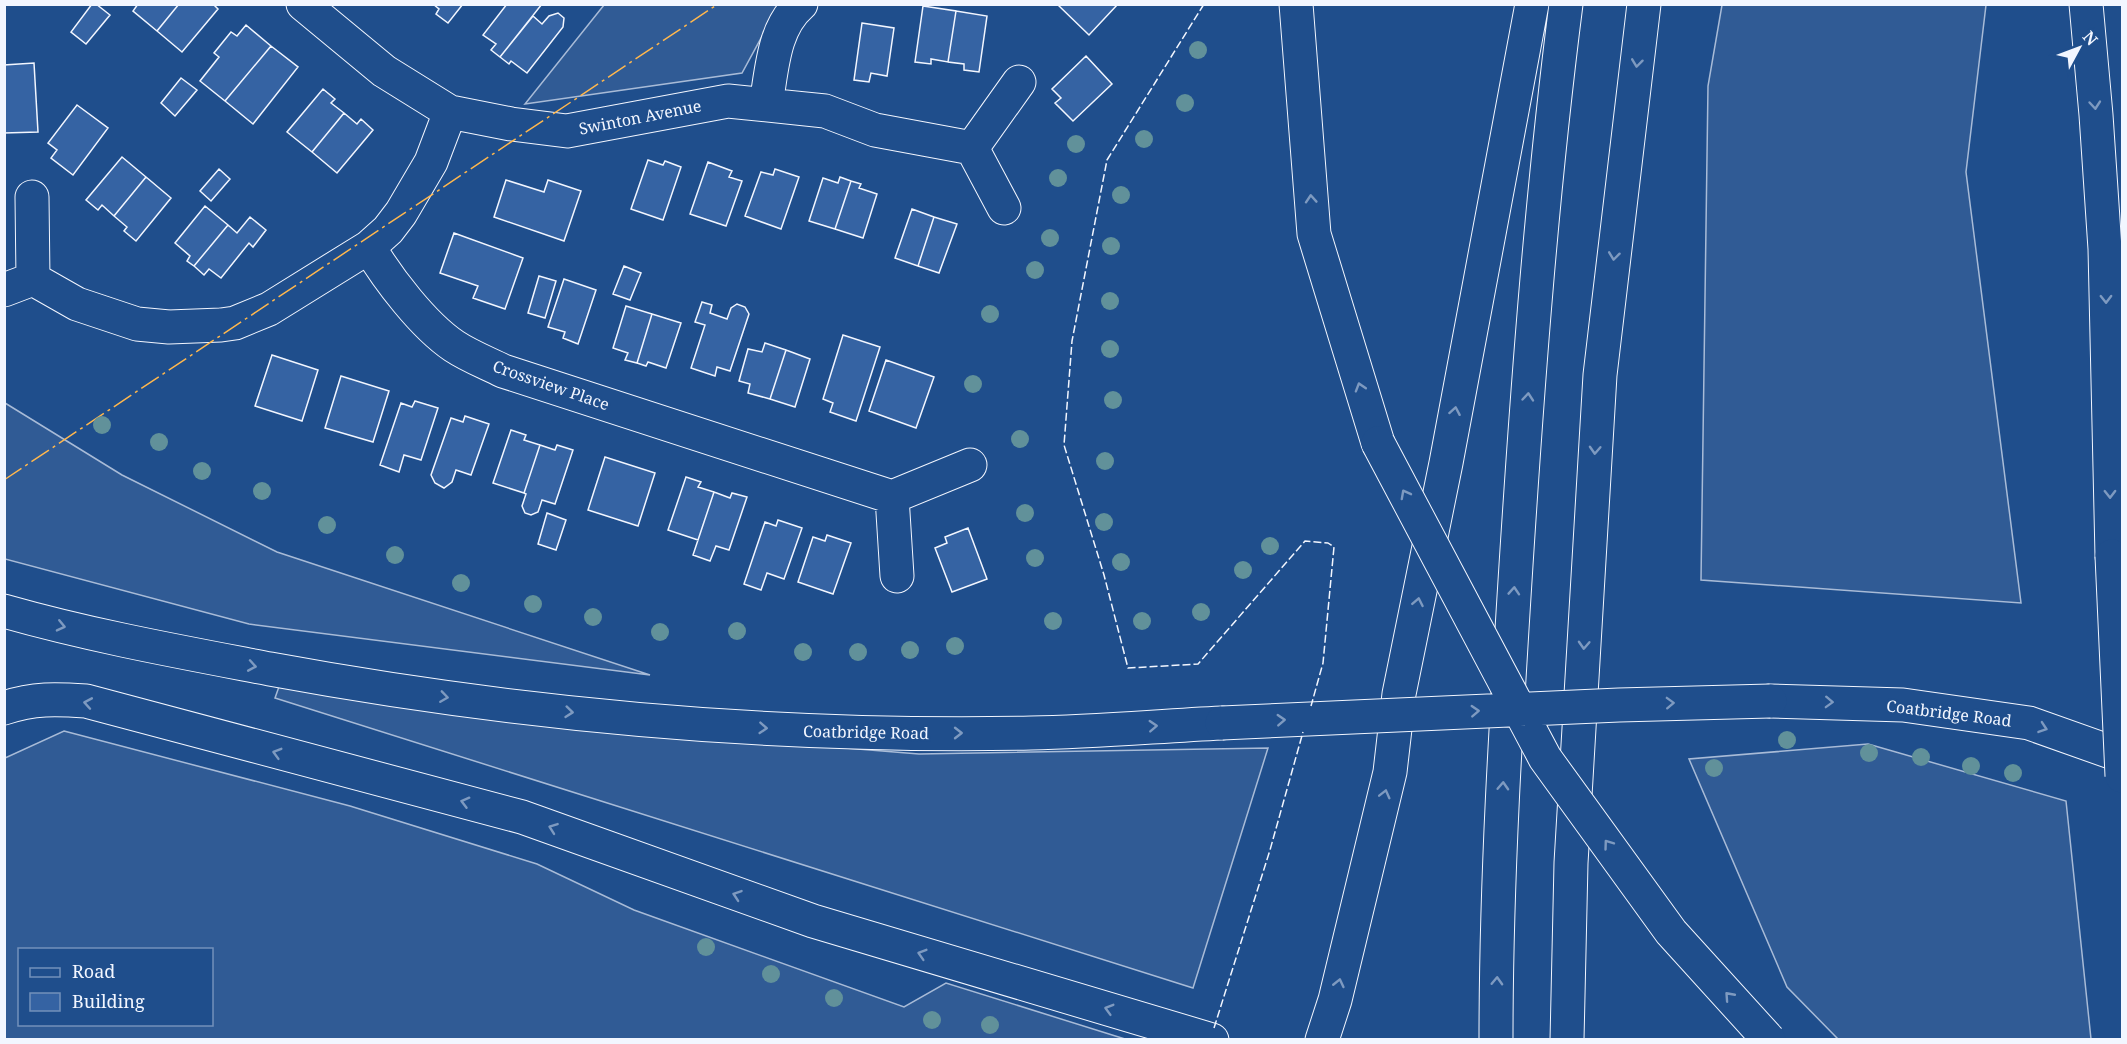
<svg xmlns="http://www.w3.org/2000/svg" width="2127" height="1044" viewBox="0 0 2127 1044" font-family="'Noto Serif',serif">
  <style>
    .built { fill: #305b95; stroke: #a8bbd7; stroke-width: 1.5; fill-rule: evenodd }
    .building { fill: #3563a3; stroke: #f2f6ff; stroke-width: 1.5 }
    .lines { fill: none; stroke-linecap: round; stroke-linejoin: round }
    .minor-casing { stroke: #f2f6ff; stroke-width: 35 }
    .highway-casing { stroke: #f2f6ff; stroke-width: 35 }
    .minor { stroke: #1f4e8c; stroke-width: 33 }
    .highway { stroke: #1f4e8c; stroke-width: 33 }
    .highway-bridge-casing { stroke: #f2f6ff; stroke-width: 35; stroke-linecap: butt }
    .highway-bridge { stroke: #1f4e8c; stroke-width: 33 }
    .fence { stroke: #f2f6ff; stroke-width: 1.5; stroke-dasharray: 8 3; stroke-linecap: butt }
    .power { stroke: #ffb74d; stroke-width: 1.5; stroke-dasharray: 21 4.5 3 4.5; stroke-linecap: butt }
    .tree { fill: #61919a }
    .oneway { stroke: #7e9ac0 }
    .labels { text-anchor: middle; stroke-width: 4.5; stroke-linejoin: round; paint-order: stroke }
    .street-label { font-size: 16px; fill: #f2f6ff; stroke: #1f4e8c }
  </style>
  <rect width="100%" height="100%" fill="#1f4e8c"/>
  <path class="built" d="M 604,5 L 779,5 L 742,73 L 525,104 Z
    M 1722,5 L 1986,5 L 1966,172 L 2021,603 L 1701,580 L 1708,86 Z
    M 5,403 L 122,475 L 277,552 L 650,675 L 249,624 L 5,559 Z
    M 281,681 L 491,719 L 919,754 L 1268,748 L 1193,988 L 275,698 Z
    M 64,731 L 350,806 L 537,864 L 634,910 L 904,1007 L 946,983 L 1125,1039 L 5,1039 L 5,758 ZM 20,950 L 212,950 L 212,1024 L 20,1024 Z
    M 1868,744 L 2066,801 L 2091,1039 L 1838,1039 L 1787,987 L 1689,759 Z"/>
  <path class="building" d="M 92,4 L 96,4 L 110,15 L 86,44 L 71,32 Z
    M 138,4 L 179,4 L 157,31 L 133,11 Z
    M 179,4 L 213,4 L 218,9 L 182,52 L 157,31 Z
    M 433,4 L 463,4 L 448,23 L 436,14 L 439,9 Z
    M 507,4 L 542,4 L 500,57 L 491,50 L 496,44 L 483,35 Z
    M 1057,4 L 1118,4 L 1089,35 Z
    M 923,6 L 956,11 L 948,62 L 931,59 L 931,64 L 915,62 Z
    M 956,11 L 987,16 L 979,72 L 964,70 L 964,64 L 948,62 Z
    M 558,13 L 564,18 L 563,27 L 527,73 L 511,61 L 509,64 L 500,57 L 533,16 L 542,24 L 549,16 Z
    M 862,23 L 894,28 L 887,76 L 871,73 L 869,82 L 854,80 Z
    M 246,25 L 271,46 L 225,101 L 200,81 L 219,57 L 214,53 L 231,32 L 237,36 Z
    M 271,46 L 298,67 L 253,124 L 225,101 Z
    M 1086,56 L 1112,84 L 1073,121 L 1055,103 L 1061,98 L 1052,89 Z
    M 34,63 L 38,132 L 4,133 L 4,65 Z
    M 181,78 L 197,90 L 175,116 L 161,103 Z
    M 323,89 L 335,99 L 331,103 L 344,113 L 312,152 L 287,132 Z
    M 77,105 L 108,128 L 73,175 L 51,158 L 57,150 L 48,143 Z
    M 344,113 L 357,124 L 361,119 L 373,130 L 337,173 L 312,152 Z
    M 122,157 L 146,177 L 114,216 L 102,205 L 98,210 L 86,200 Z
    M 648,160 L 663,165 L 665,161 L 681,167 L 663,220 L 631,209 Z
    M 708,162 L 732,171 L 729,177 L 742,181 L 726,226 L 690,214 Z
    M 219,169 L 230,179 L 211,201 L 200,191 Z
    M 775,169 L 799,177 L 781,229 L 745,216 L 761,172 L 773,175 Z
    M 146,177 L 171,198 L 136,241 L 124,231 L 127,227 L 114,216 Z
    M 840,177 L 851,181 L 835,229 L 809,221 L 823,178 L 838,183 Z
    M 506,180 L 544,192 L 548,180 L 581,191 L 564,241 L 494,217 Z
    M 851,181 L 861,184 L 859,188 L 877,194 L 863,238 L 835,229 Z
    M 205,206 L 228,225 L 194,266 L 187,261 L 190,256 L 175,243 Z
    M 912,209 L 934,217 L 918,266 L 895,258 Z
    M 250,217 L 266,230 L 253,247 L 249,243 L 221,278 L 209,269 L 204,275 L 194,266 L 228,225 L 237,233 Z
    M 934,217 L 957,224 L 939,273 L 918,266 Z
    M 454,233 L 523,258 L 505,309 L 473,298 L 478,286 L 440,273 Z
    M 624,266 L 641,273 L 630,300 L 613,294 Z
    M 539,276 L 556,281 L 545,318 L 528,313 Z
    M 564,279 L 596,290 L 578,344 L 563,338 L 565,332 L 548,327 Z
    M 702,302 L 712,305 L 710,313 L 727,319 L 731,308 L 737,304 L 745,307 L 749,314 L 730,371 L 717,367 L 715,376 L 691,368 L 705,325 L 695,322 Z
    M 626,306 L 652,314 L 637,363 L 625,360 L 628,353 L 613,348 Z
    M 652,314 L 681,323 L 666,368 L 648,362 L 646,366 L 637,363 Z
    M 843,335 L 880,347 L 856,421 L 830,412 L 833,403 L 823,399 Z
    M 765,343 L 786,350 L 770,399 L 748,393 L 750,384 L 739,381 L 748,349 L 762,352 Z
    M 786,350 L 810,359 L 795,407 L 770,399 Z
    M 272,355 L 318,370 L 302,421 L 255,406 Z
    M 886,360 L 934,377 L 916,428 L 869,411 Z
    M 341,376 L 389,391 L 373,442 L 325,428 Z
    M 415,401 L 438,408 L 421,460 L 404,455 L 399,472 L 380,465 L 401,403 L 412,407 Z
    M 465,416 L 489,424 L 471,475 L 456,470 L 452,482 L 444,488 L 435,483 L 431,475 L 451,418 L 463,422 Z
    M 511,430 L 526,435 L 524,440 L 540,445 L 524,493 L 493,483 Z
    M 540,445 L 555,450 L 557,445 L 573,450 L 555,504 L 542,500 L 538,512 L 531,515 L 525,513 L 522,506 L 526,494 L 524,493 Z
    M 605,457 L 655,473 L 638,526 L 588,510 Z
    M 686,477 L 701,482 L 698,487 L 714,492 L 698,540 L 668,530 Z
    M 714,492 L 730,498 L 732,493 L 747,497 L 729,550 L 716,546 L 710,561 L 693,555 Z
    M 547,513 L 566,520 L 556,550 L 538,544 Z
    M 778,520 L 802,528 L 784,579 L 767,573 L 761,590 L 744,584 L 765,522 L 776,526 Z
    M 968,528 L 987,579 L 952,592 L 935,548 L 947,543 L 945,537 Z
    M 827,535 L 851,543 L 833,594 L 798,582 L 813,537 L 825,541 Z"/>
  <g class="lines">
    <defs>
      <path id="minor" d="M 303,4 L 384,71 L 450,112 L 511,124 L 567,131 L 728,101 L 825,111 L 875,130 L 972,148 L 1004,208
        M 766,104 C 772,70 773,28 801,4
        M 972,148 L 1019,82
        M 32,197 L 33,279
        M 369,247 C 388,279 423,325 454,346 C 469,356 487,363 503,371 L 892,497 L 970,465
        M 4,290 L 33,279 L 77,304 L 137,324 L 169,327 L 221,325 L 235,323 L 269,309 L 369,247 L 388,230 L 401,213 L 431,162 L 450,112
        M 892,497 L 897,576"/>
      <path id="highway" d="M 1296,4 L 1314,234 L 1378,443
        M 2086,4 L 2096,115 L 2105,249 L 2112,556
        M 4,611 C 92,636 181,652 270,669 C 520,715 776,738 1031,733 C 1095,732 1159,726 1222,723
        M 1770,701 L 1903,705 L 2029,723 L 2122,756
        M 4,708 C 34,698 56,699 86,701 L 522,817 L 813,921 L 1212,1040
        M 1322,1040 L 1335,1000 L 1390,772 L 1399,694 L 1446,463 L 1532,4
        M 1496,1040 C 1496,881 1506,723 1516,565 C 1528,378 1542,191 1566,4
        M 1567,1040 L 1571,863 L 1600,375 L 1644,4"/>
    </defs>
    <use href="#minor" class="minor-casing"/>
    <use href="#highway" class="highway-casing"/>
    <use href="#minor" class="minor"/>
    <use href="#highway" class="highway"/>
    <defs>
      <path id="highway-bridge" d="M 1378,443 L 1545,758 L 1671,932 L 1769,1040
        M 2112,556 L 2122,776
        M 1222,723 L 1619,705 L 1770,701"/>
    </defs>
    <use href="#highway-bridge" class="highway-bridge-casing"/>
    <use href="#highway-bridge" class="highway-bridge"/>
    <path class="fence" d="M 1204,4 L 1107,160 L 1072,341 L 1064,445 L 1104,575 L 1128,668 L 1198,664 L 1305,541 L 1328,543 L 1334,547 L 1323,663 L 1311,706
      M 1214,1028 L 1270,850 L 1303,732"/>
    <path class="power" d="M 4,480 L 718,4"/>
  </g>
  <g class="tree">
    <circle cx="1198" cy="50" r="9"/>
    <circle cx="1185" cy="103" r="9"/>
    <circle cx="1144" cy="139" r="9"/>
    <circle cx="1076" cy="144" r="9"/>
    <circle cx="1058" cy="178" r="9"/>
    <circle cx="1121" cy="195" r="9"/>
    <circle cx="1050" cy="238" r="9"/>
    <circle cx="1111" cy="246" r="9"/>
    <circle cx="1035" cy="270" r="9"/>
    <circle cx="1110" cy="301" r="9"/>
    <circle cx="990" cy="314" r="9"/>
    <circle cx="1110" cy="349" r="9"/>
    <circle cx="973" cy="384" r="9"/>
    <circle cx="1113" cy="400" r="9"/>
    <circle cx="102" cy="425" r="9"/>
    <circle cx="1020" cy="439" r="9"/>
    <circle cx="159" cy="442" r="9"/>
    <circle cx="1105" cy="461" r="9"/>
    <circle cx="202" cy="471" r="9"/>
    <circle cx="262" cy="491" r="9"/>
    <circle cx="1025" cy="513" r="9"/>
    <circle cx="1104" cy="522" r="9"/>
    <circle cx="327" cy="525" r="9"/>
    <circle cx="1270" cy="546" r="9"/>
    <circle cx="395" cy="555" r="9"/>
    <circle cx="1035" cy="558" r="9"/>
    <circle cx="1121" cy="562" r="9"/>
    <circle cx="1243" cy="570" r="9"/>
    <circle cx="461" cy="583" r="9"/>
    <circle cx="533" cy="604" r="9"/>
    <circle cx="1201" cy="612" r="9"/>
    <circle cx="593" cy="617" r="9"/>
    <circle cx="1053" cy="621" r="9"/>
    <circle cx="1142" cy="621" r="9"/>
    <circle cx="737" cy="631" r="9"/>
    <circle cx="660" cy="632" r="9"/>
    <circle cx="955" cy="646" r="9"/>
    <circle cx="910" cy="650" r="9"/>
    <circle cx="803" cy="652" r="9"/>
    <circle cx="858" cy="652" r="9"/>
    <circle cx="1787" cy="740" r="9"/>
    <circle cx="1869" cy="753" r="9"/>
    <circle cx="1921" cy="757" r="9"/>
    <circle cx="1971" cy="766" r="9"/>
    <circle cx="1714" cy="768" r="9"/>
    <circle cx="2013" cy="773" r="9"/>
    <circle cx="706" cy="947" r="9"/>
    <circle cx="771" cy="974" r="9"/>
    <circle cx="834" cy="998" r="9"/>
    <circle cx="932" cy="1020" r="9"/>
    <circle cx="990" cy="1025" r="9"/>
  </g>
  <defs><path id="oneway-chevron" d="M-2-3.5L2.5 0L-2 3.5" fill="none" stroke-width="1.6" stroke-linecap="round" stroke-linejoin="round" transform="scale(1.5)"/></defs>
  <g class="oneway">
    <use href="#oneway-chevron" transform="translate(1637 63) rotate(97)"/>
    <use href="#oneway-chevron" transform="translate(2095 105) rotate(85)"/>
    <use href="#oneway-chevron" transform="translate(1311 199) rotate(-94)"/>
    <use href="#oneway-chevron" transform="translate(1614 256) rotate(97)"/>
    <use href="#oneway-chevron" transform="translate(2106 299) rotate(89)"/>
    <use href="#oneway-chevron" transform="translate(1360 387) rotate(-107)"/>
    <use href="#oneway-chevron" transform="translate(1528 397) rotate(-85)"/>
    <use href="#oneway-chevron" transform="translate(1455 411) rotate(-80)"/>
    <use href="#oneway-chevron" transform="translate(1595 450) rotate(93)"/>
    <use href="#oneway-chevron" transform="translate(1405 494) rotate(-118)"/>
    <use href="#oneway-chevron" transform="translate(2110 494) rotate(89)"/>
    <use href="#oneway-chevron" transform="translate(1514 591) rotate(-86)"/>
    <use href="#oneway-chevron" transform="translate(1418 602) rotate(-79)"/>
    <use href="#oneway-chevron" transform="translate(61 626) rotate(13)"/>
    <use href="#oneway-chevron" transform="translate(1584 645) rotate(93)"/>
    <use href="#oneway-chevron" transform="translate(252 666) rotate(10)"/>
    <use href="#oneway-chevron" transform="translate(444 697) rotate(8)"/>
    <use href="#oneway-chevron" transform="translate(1829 702) rotate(2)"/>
    <use href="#oneway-chevron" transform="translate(88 703) rotate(-170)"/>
    <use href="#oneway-chevron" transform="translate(1670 703) rotate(-2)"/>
    <use href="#oneway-chevron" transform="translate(1475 711) rotate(-3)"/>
    <use href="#oneway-chevron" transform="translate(569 712) rotate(6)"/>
    <use href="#oneway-chevron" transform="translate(1281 720) rotate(-3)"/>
    <use href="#oneway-chevron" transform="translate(1153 726) rotate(-3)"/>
    <use href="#oneway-chevron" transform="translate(763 728) rotate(4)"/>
    <use href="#oneway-chevron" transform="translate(2043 728) rotate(19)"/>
    <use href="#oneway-chevron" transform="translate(958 733)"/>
    <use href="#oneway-chevron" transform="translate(277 753) rotate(-164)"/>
    <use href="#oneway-chevron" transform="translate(1503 786) rotate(-87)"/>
    <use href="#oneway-chevron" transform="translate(1385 794) rotate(-76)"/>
    <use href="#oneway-chevron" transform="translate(465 802) rotate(-165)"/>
    <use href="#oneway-chevron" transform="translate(553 828) rotate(-160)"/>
    <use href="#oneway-chevron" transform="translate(1608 844) rotate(-126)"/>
    <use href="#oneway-chevron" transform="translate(737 895) rotate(-161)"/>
    <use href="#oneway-chevron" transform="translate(922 954) rotate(-163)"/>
    <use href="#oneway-chevron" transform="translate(1497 981) rotate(-88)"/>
    <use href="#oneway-chevron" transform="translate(1339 983) rotate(-77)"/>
    <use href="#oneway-chevron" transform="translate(1729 996) rotate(-132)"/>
    <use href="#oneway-chevron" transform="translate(1109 1009) rotate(-164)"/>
  </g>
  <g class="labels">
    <g class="street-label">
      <text transform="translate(640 117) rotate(-11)" y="6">Swinton Avenue</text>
      <text transform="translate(551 385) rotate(19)" y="6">Crossview Place</text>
      <text transform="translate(1949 713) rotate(7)" y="6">Coatbridge Road</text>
      <text transform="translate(866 732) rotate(1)" y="6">Coatbridge Road</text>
    </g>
  </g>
  <rect width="2127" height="1044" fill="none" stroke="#f2f6ff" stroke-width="12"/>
  <rect x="18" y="948" width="195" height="78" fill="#1f4e8c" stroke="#7391ba" stroke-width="1.5"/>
  <rect x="30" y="968" width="30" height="9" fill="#1f4e8c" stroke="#7391ba" stroke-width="1.5"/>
  <text x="72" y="978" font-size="18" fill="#f2f6ff">Road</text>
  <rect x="30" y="993" width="30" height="18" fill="#3563a3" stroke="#7391ba" stroke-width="1.5"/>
  <text x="72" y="1008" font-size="18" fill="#f2f6ff">Building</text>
  <g transform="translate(2079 48) rotate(49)" stroke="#1f4e8c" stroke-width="4.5" paint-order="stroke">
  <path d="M0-4.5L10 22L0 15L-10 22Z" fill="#f2f6ff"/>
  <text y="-9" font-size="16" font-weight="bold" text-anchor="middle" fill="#f2f6ff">N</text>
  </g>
</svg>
